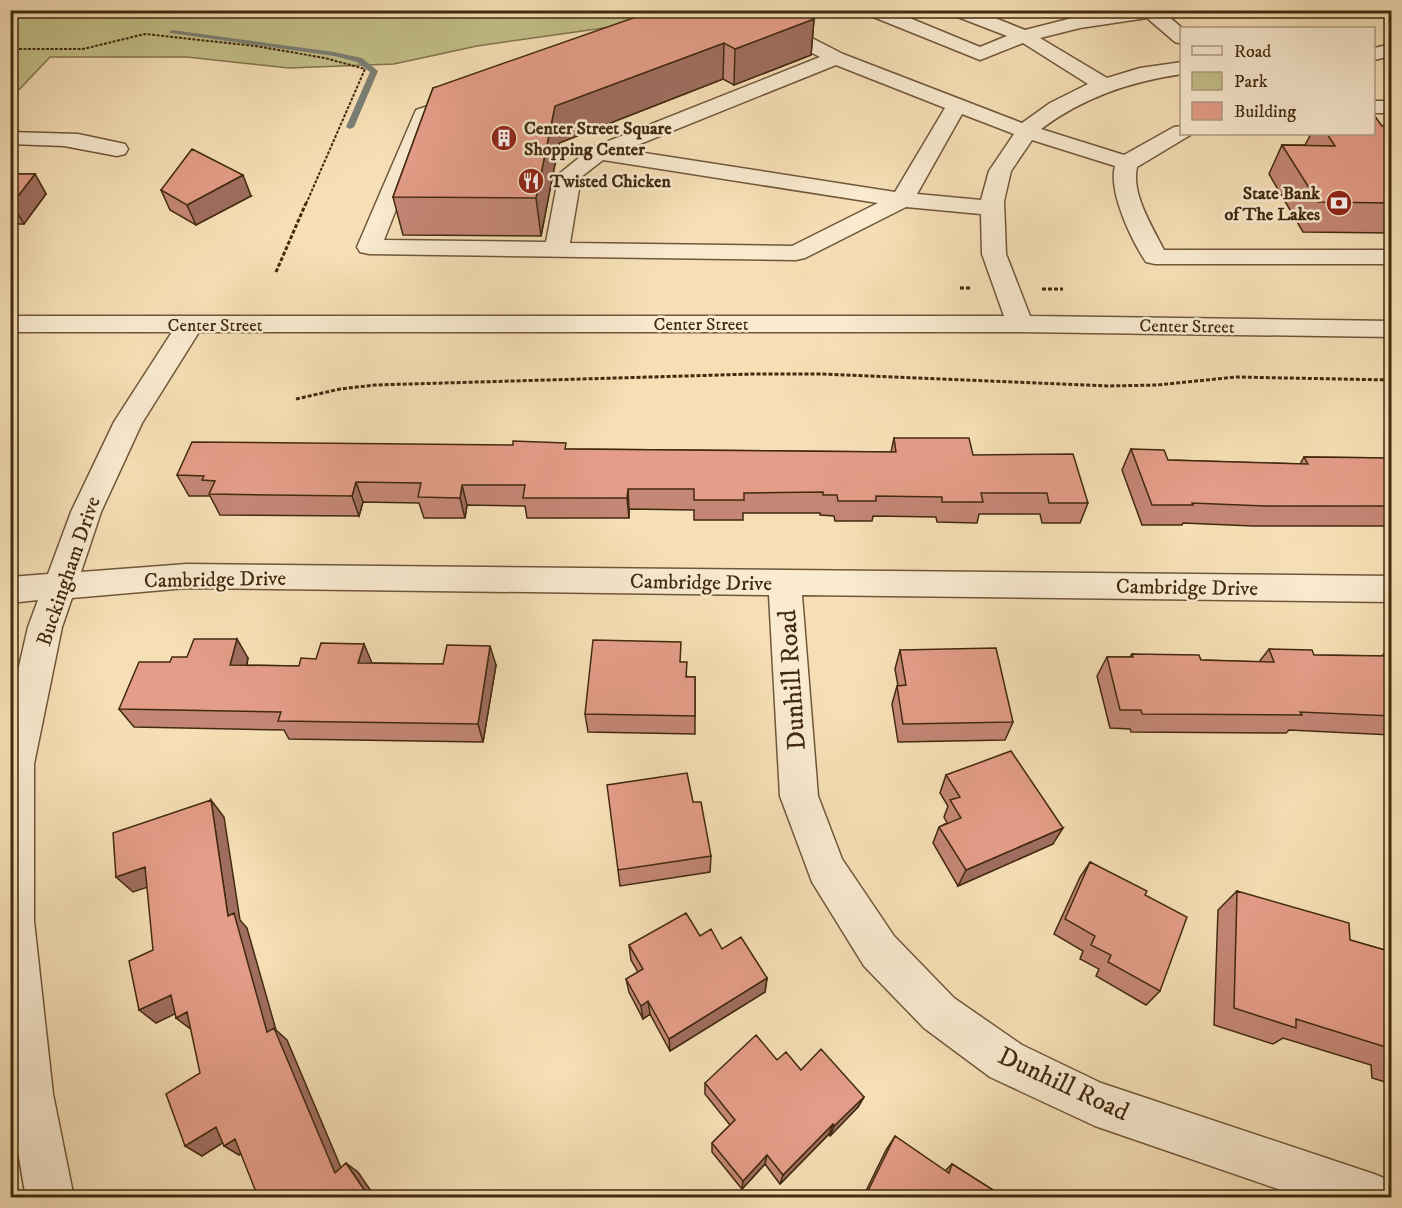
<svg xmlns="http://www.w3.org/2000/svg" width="1402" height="1208" viewBox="0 0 1402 1208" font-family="'IM FELL DW Pica',serif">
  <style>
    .green { fill: #c3c089; stroke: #82754c; stroke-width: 1.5 }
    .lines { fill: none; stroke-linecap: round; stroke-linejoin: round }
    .stream { fill: #7c8076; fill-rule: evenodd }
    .minor-casing { stroke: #6f5739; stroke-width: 3 }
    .path-far1 { stroke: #422a0f; stroke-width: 2; stroke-dasharray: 3 1.5; stroke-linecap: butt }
    .path { stroke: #422a0f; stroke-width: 3; stroke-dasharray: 4 2; stroke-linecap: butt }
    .minor { fill: #f9ead0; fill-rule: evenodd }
    .wall { fill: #c48776; stroke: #422a0f; stroke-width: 1.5 }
    .shaded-wall { fill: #a06e60; stroke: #422a0f; stroke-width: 1.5 }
    .building { fill: #e49d89; stroke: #422a0f; stroke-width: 1.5 }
    .labels { text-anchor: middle; stroke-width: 5; stroke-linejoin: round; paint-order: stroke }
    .far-poi-label { font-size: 18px; font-weight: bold; fill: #422a0f; stroke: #f9ead0; text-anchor: start }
    .far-street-label { font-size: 18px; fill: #422a0f; stroke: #f9ead0 }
    .street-label { font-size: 21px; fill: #422a0f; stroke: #f9ead0 }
    .near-street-label { font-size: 26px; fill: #422a0f; stroke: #f9ead0 }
  </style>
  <rect width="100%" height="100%" fill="#f6dfb6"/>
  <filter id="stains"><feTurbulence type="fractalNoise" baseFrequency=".00333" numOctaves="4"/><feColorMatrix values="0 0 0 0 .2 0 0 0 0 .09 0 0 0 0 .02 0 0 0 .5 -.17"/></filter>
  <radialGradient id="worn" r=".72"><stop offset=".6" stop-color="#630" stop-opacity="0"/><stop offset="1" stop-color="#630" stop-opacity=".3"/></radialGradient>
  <path class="green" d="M 11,11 L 694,11 L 632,24 L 477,46 L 394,64 L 289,68 L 187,57 L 50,57 L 11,98 Z"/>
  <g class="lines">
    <path class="stream" d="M 172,30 L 334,52 L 362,58 L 378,71 L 354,127 L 350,129 L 346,127 L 370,72 L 357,62 L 334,56 L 170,33 L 169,32 Z"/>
    <defs>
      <path id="minor" d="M 719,10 L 757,10 L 843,54 L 1022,123 L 1050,103 L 1088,84 L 1023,43 L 980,60 L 866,14 L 864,10 L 890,10 L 980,47 L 1007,36 L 950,14 L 948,10 L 975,10 L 1025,30 L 1080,16 L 1122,10 L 1161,10 L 1182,28 L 1182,44 L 1175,42 L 1147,18 L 1080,28 L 1040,38 L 1107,78 L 1140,68 L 1182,62 L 1182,74 C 1129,82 1084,97 1041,129 L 1124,155 L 1174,127 L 1182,126 L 1182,134 L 1192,134 L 1137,167 C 1131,194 1152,226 1164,250 L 1392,250 L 1392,264 L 1155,264 L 1146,262 C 1132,241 1108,192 1115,166 L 1032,140 L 1011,171 L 1004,201 L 1006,254 L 1030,316 L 1392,321 L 1392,337 L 1020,332 L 199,332 L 142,423 L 101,512 L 81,572 L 187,564 L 1392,576 L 1392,602 L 802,595 L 818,796 L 842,859 L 894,936 L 954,998 L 1022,1045 L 1101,1083 L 1374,1174 L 1391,1181 L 1392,1198 L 1304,1198 L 1095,1126 L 990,1077 L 924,1028 L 864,966 L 812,882 L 780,796 L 769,595 L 187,588 L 72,598 L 62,627 L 34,764 L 34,921 L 53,1094 L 74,1198 L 26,1198 L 10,1106 L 10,706 L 28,627 L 38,600 L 10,603 L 10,577 L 48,574 L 71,512 L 114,422 L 172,332 L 10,332 L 10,316 L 1004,316 L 982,254 L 981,214 L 906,207 L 805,258 L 796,260 L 369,254 L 360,252 L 357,247 L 416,110 L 467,93 L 474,95 L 477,99 L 474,103 L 432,118 L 384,240 L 546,242 L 559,174 L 591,148 L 820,57 L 742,17 L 721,14 ZM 836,65 L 945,108 L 895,192 L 625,150 ZM 962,114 L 1014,134 L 989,171 L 981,200 L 917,194 ZM 603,160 L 878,203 L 792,246 L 570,243 L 581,177 Z
        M 1392,44 L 1392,56 L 1374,60 L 1374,48 Z
        M 1374,101 L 1392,101 L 1392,113 L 1374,113 Z
        M 10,132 L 78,134 L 125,144 L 128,149 L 125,154 L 117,156 L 64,146 L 10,144 Z"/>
    </defs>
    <use href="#minor" class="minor-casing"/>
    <path class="path-far1" d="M 10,49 L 83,49 L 145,34 L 255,46 L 325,58 L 365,69 L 306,204"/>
    <path class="path" d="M 276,272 L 306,203
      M 960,288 L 971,288
      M 1042,289 L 1063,289
      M 296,399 L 340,389 L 375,385 L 754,374 L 822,374 L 1108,386 L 1157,385 L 1236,377 L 1392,380"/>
    <use href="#minor" class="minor"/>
  </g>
  <path class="wall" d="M 814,19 L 811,55 L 734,85 L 723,79 L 559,143 L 541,236 L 403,235 L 393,197 L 433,88 Z
    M 1382,126 L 1392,126 L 1392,233 L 1303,232 L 1269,174 L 1282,145 L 1305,145 L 1311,134 L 1374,134 Z
    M 10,174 L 35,174 L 46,194 L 24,224 L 10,224 Z
    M 161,190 L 251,196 L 196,225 L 170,210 Z
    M 894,438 L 973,455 L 1088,503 L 1080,523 L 1042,523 L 1040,514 L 979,514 L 977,523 L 937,522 L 936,517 L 873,516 L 872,521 L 835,521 L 834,516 L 820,515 L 820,513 L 743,513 L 743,520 L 694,520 L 694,510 L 629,509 L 629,518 L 527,518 L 525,506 L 467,505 L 465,518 L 424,518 L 419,503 L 363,502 L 359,516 L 220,515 L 210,496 L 189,496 L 177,475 L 567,449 L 891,452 Z
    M 1131,449 L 1168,460 L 1300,464 L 1304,457 L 1392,458 L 1392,526 L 1253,526 L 1183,523 L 1182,525 L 1142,525 L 1122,470 Z
    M 1269,649 L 1314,655 L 1382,656 L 1387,650 L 1392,651 L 1392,735 L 1289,730 L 1286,733 L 1131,732 L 1130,729 L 1110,728 L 1097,676 L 1107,657 L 1130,657 L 1132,654 L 1201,660 L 1259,662 Z
    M 900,650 L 1013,722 L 1005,740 L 898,742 L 892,704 L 897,686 L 898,686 L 895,669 Z
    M 248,658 L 247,665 L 299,666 L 372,663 L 496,665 L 483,742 L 289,739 L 284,730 L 134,727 L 119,709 L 170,662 Z
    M 681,662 L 687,677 L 695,677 L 695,734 L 588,732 L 585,714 Z
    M 946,775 L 1053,844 L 958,886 L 933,843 L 939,827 L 947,823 L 944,817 L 948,806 L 940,793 Z
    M 693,802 L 711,856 L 710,872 L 620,886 L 618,870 Z
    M 1090,862 L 1145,895 L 1160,991 L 1146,1005 L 1096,976 L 1099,969 L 1080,959 L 1083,951 L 1054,934 L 1080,877 Z
    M 1237,891 L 1350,940 L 1392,952 L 1392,1084 L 1372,1078 L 1371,1065 L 1283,1038 L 1273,1044 L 1214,1025 L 1218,910 Z
    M 700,936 L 722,949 L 767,978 L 765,992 L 670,1051 L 650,1014 L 643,1019 L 629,992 L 626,979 L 638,972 L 631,960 L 629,945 Z
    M 777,1060 L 864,1097 L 858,1107 L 830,1136 L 829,1134 L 780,1184 L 765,1164 L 742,1189 L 712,1152 L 712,1143 L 730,1125 L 705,1094 L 705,1083 Z
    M 895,1136 L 945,1171 L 952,1164 L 1004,1197 L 863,1197 L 886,1150 Z"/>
  <path class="shaded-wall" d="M 814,19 L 811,55 L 734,85 L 735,49 Z
    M 724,43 L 723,79 L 559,143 L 541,236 L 536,198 L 555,106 Z
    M 35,174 L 46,194 L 24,224 L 12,204 Z
    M 243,175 L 251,196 L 196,225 L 187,205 Z
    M 356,482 L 363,502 L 359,516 L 352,496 Z
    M 462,485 L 467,505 L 465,518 L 460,498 Z
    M 628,489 L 629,509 L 629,518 L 627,498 Z
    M 237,639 L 248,658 L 242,683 L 230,665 Z
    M 364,644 L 372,663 L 367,682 L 358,663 Z
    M 490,646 L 496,665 L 483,742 L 478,724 Z
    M 211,800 L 224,817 L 240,920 L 247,928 L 276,1030 L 287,1040 L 347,1182 L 335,1173 L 267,1032 L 228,916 Z
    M 1063,828 L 1053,844 L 958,886 L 966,870 Z
    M 145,867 L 160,883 L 133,892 L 116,877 Z
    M 767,978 L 765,992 L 670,1051 L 669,1039 Z
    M 171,995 L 187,1008 L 156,1023 L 139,1010 Z
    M 648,1001 L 650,1014 L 643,1019 L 641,1006 Z
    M 187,1012 L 192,1030 L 176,1018 Z
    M 864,1097 L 858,1107 L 830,1136 L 834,1126 Z
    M 833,1124 L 829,1134 L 780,1184 L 783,1175 Z
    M 216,1127 L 232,1137 L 202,1156 L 185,1146 Z
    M 235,1139 L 250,1148 L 239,1155 L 224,1146 Z
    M 767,1155 L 765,1164 L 742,1189 L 743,1181 Z
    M 346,1163 L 358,1172 L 375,1197 L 369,1197 Z"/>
  <path class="building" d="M 656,10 L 796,10 L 814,19 L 735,49 L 724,43 L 555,106 L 536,198 L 393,197 L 433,88 Z
    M 1374,115 L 1382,126 L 1392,126 L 1392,203 L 1318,202 L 1282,145 L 1335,146 L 1327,134 L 1374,134 Z
    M 192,149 L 243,175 L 187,205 L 161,190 Z
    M 10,174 L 35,174 L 12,204 L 10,204 Z
    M 894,438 L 969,438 L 973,455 L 1073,454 L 1088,503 L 1049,503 L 1047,493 L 981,493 L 983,502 L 942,502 L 942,497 L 876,496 L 876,501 L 838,501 L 837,495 L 823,495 L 823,492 L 744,493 L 744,500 L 694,500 L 694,489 L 628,489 L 627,498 L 523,498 L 525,485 L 462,485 L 460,498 L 418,497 L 421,483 L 356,482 L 352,496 L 209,494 L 215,481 L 202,480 L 204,476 L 177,475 L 192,442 L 513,445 L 513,441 L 566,443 L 565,449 L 896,452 Z
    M 1131,449 L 1164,450 L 1168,460 L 1308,464 L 1304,457 L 1392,458 L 1392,506 L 1265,506 L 1192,503 L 1193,505 L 1152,505 Z
    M 194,639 L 237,639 L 230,665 L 299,666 L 301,658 L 316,659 L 321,643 L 364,644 L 358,663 L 443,664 L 447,645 L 490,646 L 478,724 L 278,721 L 281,712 L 119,709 L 139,662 L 170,662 L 172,657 L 187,657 Z
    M 593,640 L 681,642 L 680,662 L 687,662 L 686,677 L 695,677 L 695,716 L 585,714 Z
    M 996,648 L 1013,722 L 903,724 L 897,686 L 906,685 L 900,650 Z
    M 1269,649 L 1312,650 L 1314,655 L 1389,656 L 1387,650 L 1392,651 L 1392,716 L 1300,712 L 1302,715 L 1142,714 L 1141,710 L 1120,710 L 1107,657 L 1133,657 L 1132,654 L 1199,655 L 1201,660 L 1274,662 Z
    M 1011,751 L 1063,828 L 966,870 L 939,827 L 961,818 L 950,800 L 960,797 L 946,775 Z
    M 687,773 L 693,802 L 701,802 L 711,856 L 618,870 L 607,785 Z
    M 211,800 L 228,916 L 234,913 L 267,1032 L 274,1028 L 335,1173 L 346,1163 L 369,1197 L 258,1197 L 235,1139 L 224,1146 L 216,1127 L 185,1146 L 166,1094 L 200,1073 L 187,1012 L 176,1018 L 171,995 L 139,1010 L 129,961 L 153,950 L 145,867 L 116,877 L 113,833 Z
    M 1090,862 L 1147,891 L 1145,895 L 1187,917 L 1160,991 L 1108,962 L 1111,955 L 1091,945 L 1095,936 L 1065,919 Z
    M 1237,891 L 1349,923 L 1350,940 L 1392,952 L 1392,1049 L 1296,1019 L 1296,1028 L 1234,1008 Z
    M 686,913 L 700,936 L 711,929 L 722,949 L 741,937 L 767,978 L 669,1039 L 648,1001 L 641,1006 L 626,979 L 643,969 L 629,945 Z
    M 756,1035 L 777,1060 L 786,1052 L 801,1070 L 821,1049 L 864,1097 L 834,1126 L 833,1124 L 783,1175 L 767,1155 L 743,1181 L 712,1143 L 735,1120 L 705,1083 Z
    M 895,1136 L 949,1173 L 952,1164 L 1004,1197 L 865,1197 Z"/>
  <defs>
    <symbol id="building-disc" viewBox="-11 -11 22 22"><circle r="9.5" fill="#8f2418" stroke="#f9ead0"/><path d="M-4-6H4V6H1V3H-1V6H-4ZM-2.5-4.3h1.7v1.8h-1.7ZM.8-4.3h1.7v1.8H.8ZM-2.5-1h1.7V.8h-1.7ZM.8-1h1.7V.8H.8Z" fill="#fff"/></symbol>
    <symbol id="restaurant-disc" viewBox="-11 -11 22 22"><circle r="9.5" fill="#8f2418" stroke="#f9ead0"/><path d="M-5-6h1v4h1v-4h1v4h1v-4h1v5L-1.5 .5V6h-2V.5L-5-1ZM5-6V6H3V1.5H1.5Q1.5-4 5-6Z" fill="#fff"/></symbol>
    <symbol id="bank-disc" viewBox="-11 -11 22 22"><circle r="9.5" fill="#8f2418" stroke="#f9ead0"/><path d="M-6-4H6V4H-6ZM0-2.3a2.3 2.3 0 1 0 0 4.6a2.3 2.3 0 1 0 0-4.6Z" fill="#fff"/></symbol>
  </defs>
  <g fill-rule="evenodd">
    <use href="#building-disc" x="489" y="123" width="30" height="30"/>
    <use href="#restaurant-disc" x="516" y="166" width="30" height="30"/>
    <use href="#bank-disc" x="1324" y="188" width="30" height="30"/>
  </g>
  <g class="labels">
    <g class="far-poi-label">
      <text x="524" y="134">Center Street Square<tspan x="524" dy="21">Shopping Center</tspan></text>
      <text x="550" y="187">Twisted Chicken</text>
      <text x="1320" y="199" text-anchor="end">State Bank<tspan x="1320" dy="21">of The Lakes</tspan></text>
    </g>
    <g class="far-street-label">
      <text x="701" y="330">Center Street</text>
      <text x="215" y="331">Center Street</text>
      <text transform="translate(1187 326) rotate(1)" y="6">Center Street</text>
    </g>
    <g class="street-label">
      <text transform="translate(68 571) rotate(-71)" y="7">Buckingham Drive</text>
      <text transform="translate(215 579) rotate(-1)" y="7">Cambridge Drive</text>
      <text transform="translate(701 582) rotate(1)" y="7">Cambridge Drive</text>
      <text transform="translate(1187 587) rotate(1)" y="7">Cambridge Drive</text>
    </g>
    <g class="near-street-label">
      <text transform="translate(791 680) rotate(-94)" y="9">Dunhill Road</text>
      <text transform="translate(1064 1083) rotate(25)" y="9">Dunhill Road</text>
    </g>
  </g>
  <rect width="1402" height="1208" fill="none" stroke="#f6dfb6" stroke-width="36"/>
  <rect x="12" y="12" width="1378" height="1184" fill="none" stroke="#422a0f" stroke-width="3"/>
  <rect x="18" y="18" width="1366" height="1172" fill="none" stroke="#422a0f" stroke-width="1.5"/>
  <rect x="1180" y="27" width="195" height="108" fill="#f9ead0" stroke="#b09d83" stroke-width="1.5"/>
  <rect x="1192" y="46" width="30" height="9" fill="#f9ead0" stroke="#b09d83" stroke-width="1.5"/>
  <text x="1234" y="57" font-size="18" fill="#422a0f">Road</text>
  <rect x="1192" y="72" width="30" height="18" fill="#c3c089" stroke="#b09d83" stroke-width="1.5"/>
  <text x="1234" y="87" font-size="18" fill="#422a0f">Park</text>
  <rect x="1192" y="102" width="30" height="18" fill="#e49d89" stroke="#b09d83" stroke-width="1.5"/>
  <text x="1234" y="117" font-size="18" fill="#422a0f">Building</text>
  <rect width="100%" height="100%" filter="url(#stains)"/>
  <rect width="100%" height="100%" fill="url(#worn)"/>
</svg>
